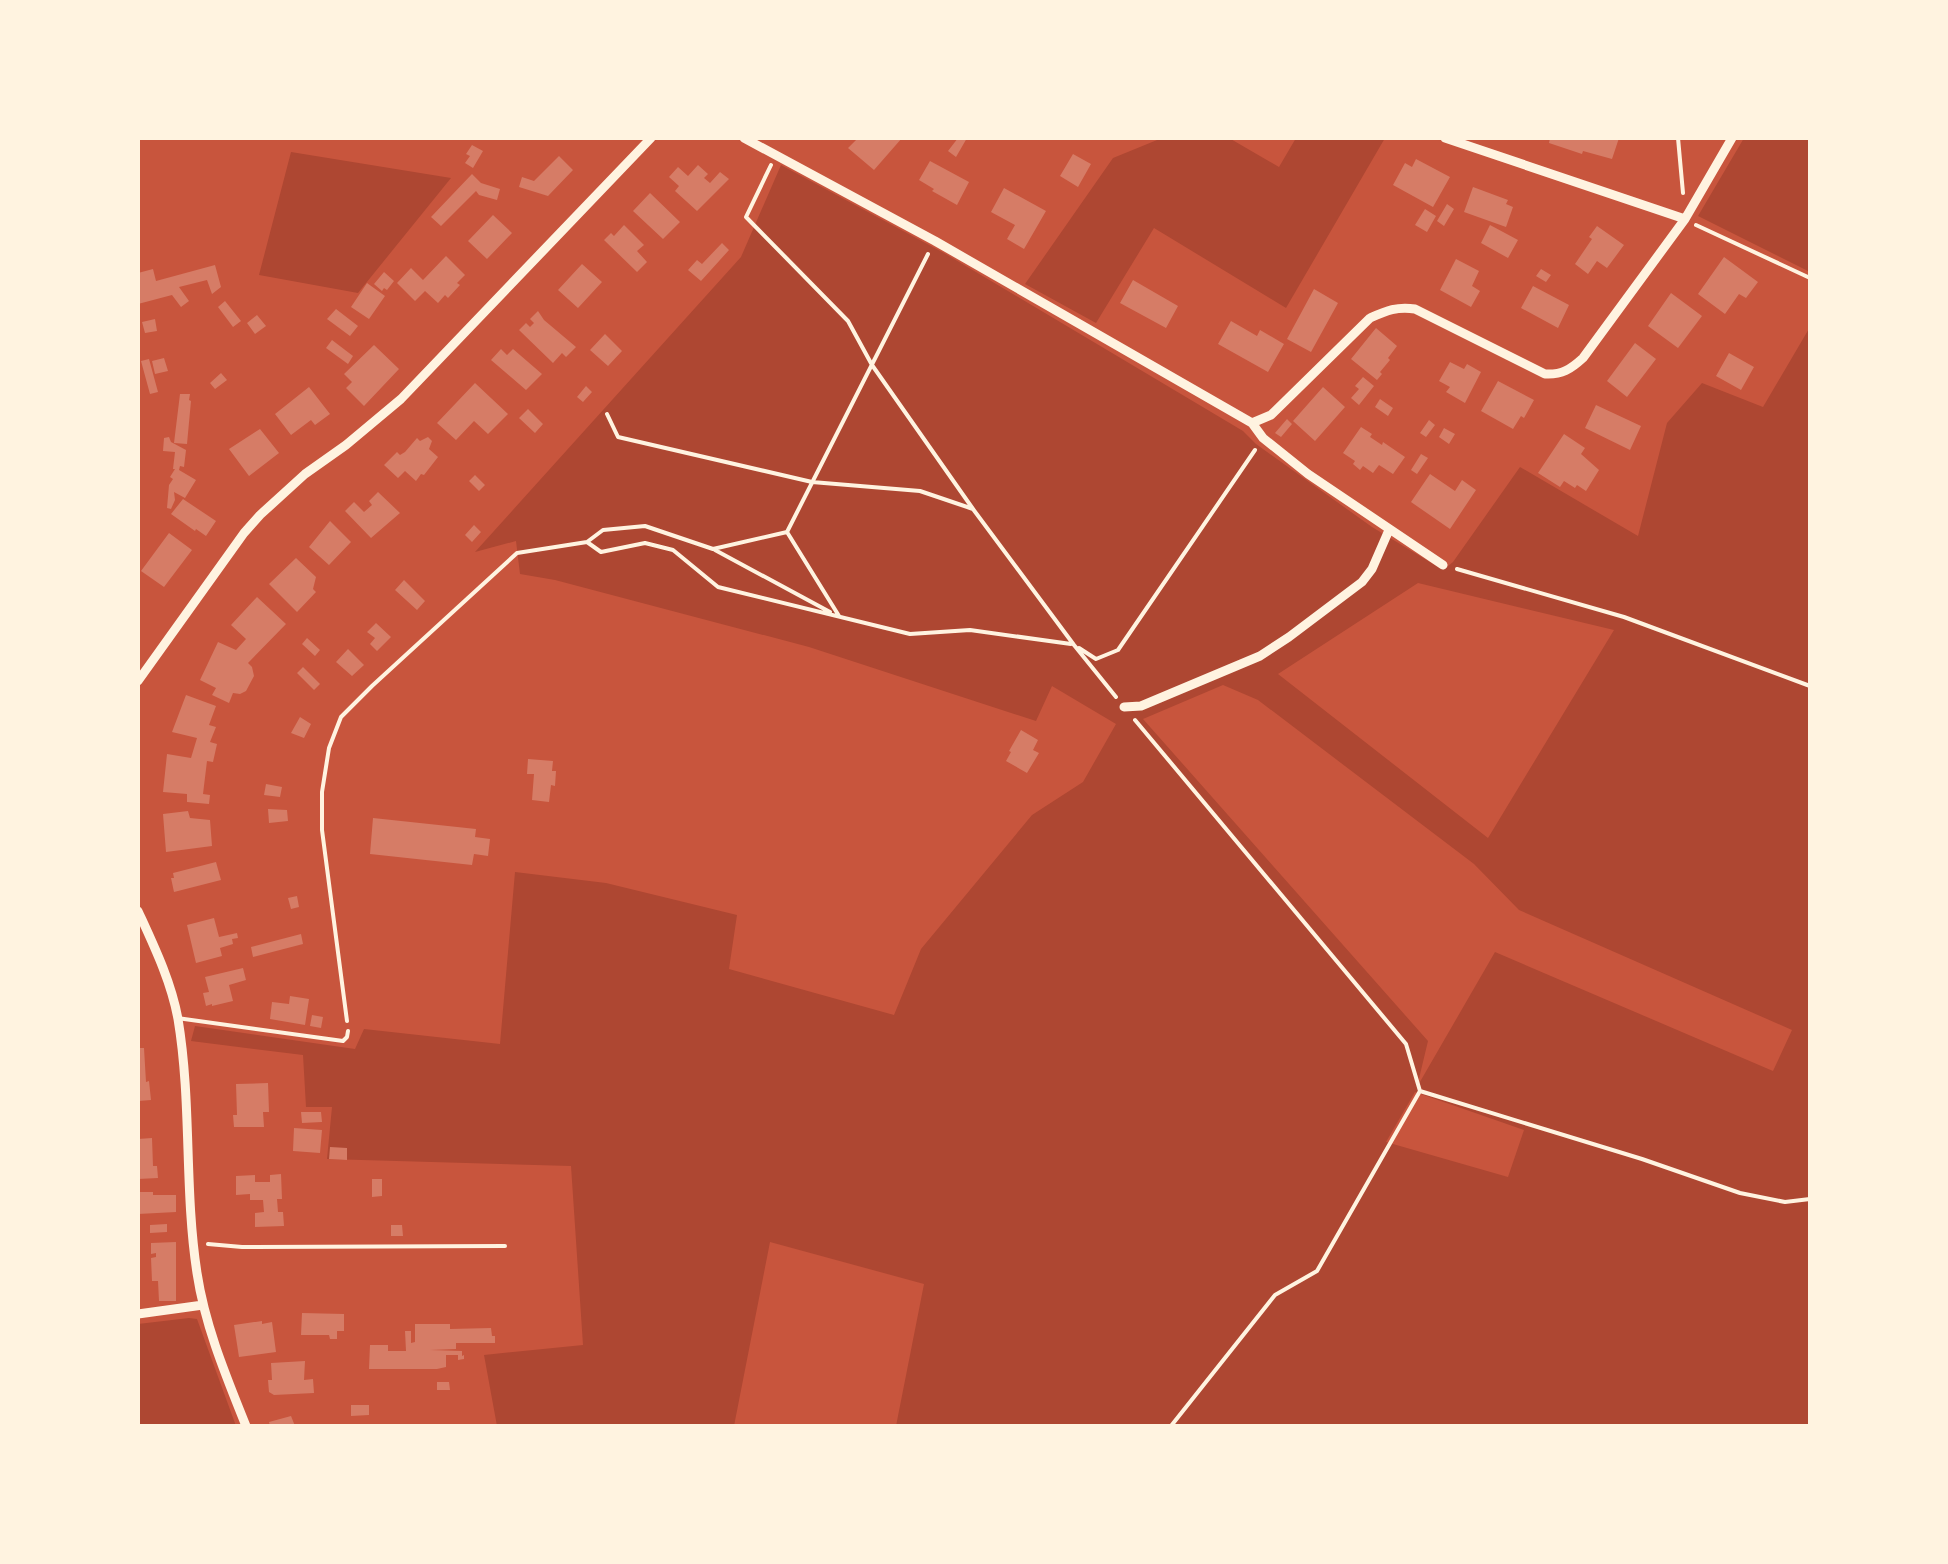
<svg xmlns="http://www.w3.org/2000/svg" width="1948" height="1564" viewBox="0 0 1948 1564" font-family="'Titillium Web',sans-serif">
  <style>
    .green { fill: #ae4732; fill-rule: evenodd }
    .building { fill: #d67c66 }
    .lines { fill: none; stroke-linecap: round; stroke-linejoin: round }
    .path { stroke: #fff3e0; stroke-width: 4 }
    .service { stroke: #fff3e0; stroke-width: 4 }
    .minor { stroke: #fff3e0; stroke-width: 9 }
  </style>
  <rect width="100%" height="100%" fill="#c8553d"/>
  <path class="green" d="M 1162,138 L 1229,138 L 1279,167 L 1296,138 L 1385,138 L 1286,308 L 1154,228 L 1096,323 L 1025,284 L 1113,158 Z
    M 1744,138 L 1810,138 L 1810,272 L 1698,216 Z
    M 291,152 L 451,178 L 358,293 L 259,275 Z
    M 781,165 L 944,253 L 1243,431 L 1256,444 L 1372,527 L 1443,570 L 1453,562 L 1520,467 L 1638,536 L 1667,423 L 1702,383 L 1763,407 L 1810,327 L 1810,1426 L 896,1426 L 924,1284 L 770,1242 L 734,1426 L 497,1426 L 484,1355 L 583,1345 L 571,1166 L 327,1159 L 332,1107 L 306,1107 L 303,1055 L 191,1041 L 195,1026 L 355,1049 L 364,1029 L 500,1044 L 515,872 L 606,883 L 737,915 L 729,969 L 894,1015 L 921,949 L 1032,815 L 1083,782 L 1116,724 L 1052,686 L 1036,721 L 809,647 L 555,580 L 520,574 L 516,541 L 475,552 L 741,257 ZM 1418,583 L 1614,630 L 1488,838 L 1278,674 ZM 1223,685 L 1258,700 L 1474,864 L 1519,910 L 1792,1030 L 1773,1071 L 1495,952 L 1417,1087 L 1428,1041 L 1143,719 ZM 1415,1092 L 1524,1130 L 1508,1177 L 1386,1142 Z
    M 189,1318 L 197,1319 L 236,1426 L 138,1426 L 138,1324 Z"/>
  <path class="building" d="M 858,138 L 902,138 L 874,170 L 848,148 Z
    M 958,138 L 967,138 L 956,157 L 948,151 Z
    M 1550,138 L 1619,138 L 1612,159 L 1583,151 L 1582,154 L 1549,143 Z
    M 472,145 L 483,151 L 473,168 L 465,163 L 470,156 L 466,154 Z
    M 1073,154 L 1091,164 L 1078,187 L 1060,176 Z
    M 559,156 L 573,170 L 548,196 L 519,187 L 522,177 L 534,181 Z
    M 1416,159 L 1450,177 L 1433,207 L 1393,185 L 1405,163 L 1412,167 Z
    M 930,161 L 969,182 L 957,205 L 932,191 L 934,189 L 919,180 Z
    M 698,165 L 708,174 L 704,178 L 710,183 L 720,172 L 729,179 L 697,211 L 675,191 L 679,186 L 669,177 L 678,167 L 688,176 Z
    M 472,174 L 481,183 L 500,189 L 497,200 L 479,195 L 476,191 L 441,226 L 431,217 Z
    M 1473,187 L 1508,200 L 1506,204 L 1513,207 L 1506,227 L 1464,212 Z
    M 1004,188 L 1046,211 L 1024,249 L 1007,239 L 1015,225 L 991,212 Z
    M 650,193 L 680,222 L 663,239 L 633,211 Z
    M 1447,204 L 1454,209 L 1444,226 L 1437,221 Z
    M 1425,209 L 1436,216 L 1427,232 L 1415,225 Z
    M 493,215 L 512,233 L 487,259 L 468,241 Z
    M 624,225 L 644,245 L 637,251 L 647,262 L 637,272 L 604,240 L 611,233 L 614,236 Z
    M 1490,225 L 1518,240 L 1508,258 L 1481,243 Z
    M 1597,226 L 1624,245 L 1607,268 L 1597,261 L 1588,274 L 1575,264 L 1592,239 L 1589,237 Z
    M 722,243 L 729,250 L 701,281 L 688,270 L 697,260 L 702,264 Z
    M 446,256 L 465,275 L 457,283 L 460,285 L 448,298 L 445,295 L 438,303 L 425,291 L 415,301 L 397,283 L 411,268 L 423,280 Z
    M 1724,257 L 1758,282 L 1746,298 L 1739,294 L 1725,314 L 1698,294 Z
    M 1456,259 L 1479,271 L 1472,286 L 1480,291 L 1471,307 L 1440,290 Z
    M 582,264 L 602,282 L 578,308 L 558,290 Z
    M 215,265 L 221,287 L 212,294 L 207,280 L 179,287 L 189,301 L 181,307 L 172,295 L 138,304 L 138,273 L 153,269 L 156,281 Z
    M 1541,269 L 1551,275 L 1546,282 L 1536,276 Z
    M 384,272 L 394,281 L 387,290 L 384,288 L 382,291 L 374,284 Z
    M 1133,280 L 1178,306 L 1166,328 L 1120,303 Z
    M 367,283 L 385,296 L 369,319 L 351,307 Z
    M 1533,286 L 1569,305 L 1558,328 L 1521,308 Z
    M 1314,289 L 1338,303 L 1311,352 L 1287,339 Z
    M 1671,293 L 1702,316 L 1678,348 L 1648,326 Z
    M 225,301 L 241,321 L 233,327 L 218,307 Z
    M 336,309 L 358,326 L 350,336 L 327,319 Z
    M 538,311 L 544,320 L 576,347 L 566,357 L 562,353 L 553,363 L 519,330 L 526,323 L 530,327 L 534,323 L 530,319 Z
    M 257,315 L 266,326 L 255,334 L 247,323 Z
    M 155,319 L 157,331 L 145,333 L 142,322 Z
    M 1231,321 L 1257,336 L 1260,330 L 1284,344 L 1268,372 L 1218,344 Z
    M 1376,328 L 1397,346 L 1388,358 L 1390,360 L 1380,372 L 1382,374 L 1377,380 L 1351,359 Z
    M 605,334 L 622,351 L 608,366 L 590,350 Z
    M 332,340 L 353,356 L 348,364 L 326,348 Z
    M 1635,343 L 1656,359 L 1627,397 L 1607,381 Z
    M 374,345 L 399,369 L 364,406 L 346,388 L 352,382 L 344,374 Z
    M 501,349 L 507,355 L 513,349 L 542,374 L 526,390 L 491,360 Z
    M 1729,353 L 1754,367 L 1741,390 L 1716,376 Z
    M 164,358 L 168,371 L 155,374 L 152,361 Z
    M 149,359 L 158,392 L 150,394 L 141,361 Z
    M 1450,362 L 1464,369 L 1467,364 L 1481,372 L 1465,403 L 1446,392 L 1450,387 L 1439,381 Z
    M 221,373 L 227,380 L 215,389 L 210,383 Z
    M 1363,377 L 1374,386 L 1359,405 L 1351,398 L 1359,389 L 1355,386 Z
    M 1498,381 L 1534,400 L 1524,418 L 1521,416 L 1513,429 L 1481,411 Z
    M 475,383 L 508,414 L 488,434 L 474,421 L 456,440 L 437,423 Z
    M 586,386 L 592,392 L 583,402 L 577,397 Z
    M 309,387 L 330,414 L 315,425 L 311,420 L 291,435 L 275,414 Z
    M 1323,387 L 1345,407 L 1315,441 L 1293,421 Z
    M 180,394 L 190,394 L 189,400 L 191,401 L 187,444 L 174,443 Z
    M 1380,399 L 1393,408 L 1388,416 L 1375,407 Z
    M 1596,405 L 1641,426 L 1630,450 L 1585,428 Z
    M 528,409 L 543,424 L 535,433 L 519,418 Z
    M 1287,419 L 1292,424 L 1281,437 L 1275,433 Z
    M 1429,420 L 1435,425 L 1426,437 L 1420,433 Z
    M 1361,427 L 1372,434 L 1370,437 L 1382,445 L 1383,442 L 1405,457 L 1393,474 L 1379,465 L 1373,473 L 1363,466 L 1360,470 L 1353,464 L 1355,461 L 1343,453 Z
    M 1444,428 L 1455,434 L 1449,444 L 1439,437 Z
    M 260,429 L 279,453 L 249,476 L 229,449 Z
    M 1564,434 L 1585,448 L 1581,454 L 1599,470 L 1586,491 L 1577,485 L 1575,488 L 1564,481 L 1560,487 L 1538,473 Z
    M 169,437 L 171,442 L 186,450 L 184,467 L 180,466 L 179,470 L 196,480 L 185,498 L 174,492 L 175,500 L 171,509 L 167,508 L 169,485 L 173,479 L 170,477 L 175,469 L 173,469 L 175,452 L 163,451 L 164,438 Z
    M 428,437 L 432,441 L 429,449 L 438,457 L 424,475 L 421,474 L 416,481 L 405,471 L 398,478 L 384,465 L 397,452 L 400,455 L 405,452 L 417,438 L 420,441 Z
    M 1421,454 L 1428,458 L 1417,474 L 1411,470 Z
    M 1430,474 L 1455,491 L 1462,480 L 1476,490 L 1450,529 L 1411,502 Z
    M 475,475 L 485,485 L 479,491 L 469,481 Z
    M 378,492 L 400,513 L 371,538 L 345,511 L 354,502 L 364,512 L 372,505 L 369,501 Z
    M 183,499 L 216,521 L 206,536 L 196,529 L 195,531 L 171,514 Z
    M 330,521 L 351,542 L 329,565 L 309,547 Z
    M 474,525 L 481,532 L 472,542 L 465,535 Z
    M 169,533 L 192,550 L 164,587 L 141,571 Z
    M 296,558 L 316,577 L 313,589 L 316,592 L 297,612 L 269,584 Z
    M 404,580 L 425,601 L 417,610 L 395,590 Z
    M 257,597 L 286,624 L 248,663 L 252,667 L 254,676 L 246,691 L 240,694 L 233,693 L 229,703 L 212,695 L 216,688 L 200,680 L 218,642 L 236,650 L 246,639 L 231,625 Z
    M 376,623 L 391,637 L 377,651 L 370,644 L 375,638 L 367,632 Z
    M 307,638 L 320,650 L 315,656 L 302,644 Z
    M 348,649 L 364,665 L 352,676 L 336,662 Z
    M 303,667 L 320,684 L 314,690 L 297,673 Z
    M 186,695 L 216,706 L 209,725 L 216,727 L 210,742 L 217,744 L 213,762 L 207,761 L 203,794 L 210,795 L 209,804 L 187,802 L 187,794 L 163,792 L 167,754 L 191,758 L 197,738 L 172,732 Z
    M 300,717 L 311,724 L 304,738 L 291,733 Z
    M 1021,730 L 1038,740 L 1033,750 L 1039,753 L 1027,773 L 1006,761 L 1011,752 L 1009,751 Z
    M 528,759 L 553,761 L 552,771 L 556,771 L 555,786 L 551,785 L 549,802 L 532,800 L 534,774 L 527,774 Z
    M 266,784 L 282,787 L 280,797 L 264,795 Z
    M 268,809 L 287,810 L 288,821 L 269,823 Z
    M 188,811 L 190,818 L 210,820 L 212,846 L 166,852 L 163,814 Z
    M 373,818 L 476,829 L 475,837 L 490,839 L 488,856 L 474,854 L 472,865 L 370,854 Z
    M 216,862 L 221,880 L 174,892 L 171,878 L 174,878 L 173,873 Z
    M 297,896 L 299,907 L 291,909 L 288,898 Z
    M 214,918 L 219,937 L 237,933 L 238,938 L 232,939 L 233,944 L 220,948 L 222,956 L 196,963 L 187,925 Z
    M 301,934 L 303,944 L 253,957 L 251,947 Z
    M 243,968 L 246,980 L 229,985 L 233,1001 L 212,1006 L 212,1004 L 206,1006 L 203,993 L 209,992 L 205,977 Z
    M 290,996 L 309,999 L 305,1025 L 270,1019 L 272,1002 L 289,1004 Z
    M 312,1015 L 323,1017 L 321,1028 L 310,1026 Z
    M 138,1048 L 144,1048 L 146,1082 L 149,1081 L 151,1100 L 138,1101 Z
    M 268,1083 L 269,1112 L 263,1112 L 264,1127 L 234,1127 L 233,1115 L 237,1115 L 236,1084 Z
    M 301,1112 L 321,1112 L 322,1122 L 302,1123 Z
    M 294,1128 L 322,1130 L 320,1153 L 293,1151 Z
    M 152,1138 L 153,1166 L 157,1166 L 158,1178 L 138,1179 L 138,1139 Z
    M 330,1147 L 347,1148 L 347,1160 L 329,1159 Z
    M 281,1174 L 282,1199 L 277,1199 L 278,1212 L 283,1212 L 284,1226 L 255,1227 L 255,1213 L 264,1212 L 263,1200 L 250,1200 L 250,1194 L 236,1195 L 236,1176 L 255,1175 L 255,1182 L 270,1182 L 270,1175 Z
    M 372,1179 L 382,1179 L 382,1196 L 372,1197 Z
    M 138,1192 L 153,1192 L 153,1195 L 176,1195 L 176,1212 L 138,1214 Z
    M 167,1224 L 167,1232 L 150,1233 L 150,1225 Z
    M 391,1225 L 402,1225 L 403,1236 L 391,1236 Z
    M 176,1242 L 176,1301 L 159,1301 L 158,1281 L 152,1281 L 151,1258 L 156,1257 L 156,1253 L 151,1254 L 151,1243 Z
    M 302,1313 L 344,1314 L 344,1331 L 337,1331 L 337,1339 L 330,1339 L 329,1335 L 301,1335 Z
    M 262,1321 L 262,1324 L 272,1322 L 276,1352 L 239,1357 L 234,1325 Z
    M 415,1324 L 450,1324 L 450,1329 L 491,1328 L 492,1336 L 495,1336 L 495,1343 L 456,1343 L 456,1349 L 430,1350 L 462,1351 L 462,1356 L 464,1355 L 464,1359 L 458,1360 L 458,1355 L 446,1355 L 446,1367 L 437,1369 L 369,1369 L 370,1345 L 388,1345 L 388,1351 L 406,1351 L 405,1331 L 411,1331 L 411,1343 L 415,1342 Z
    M 305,1361 L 304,1380 L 313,1379 L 314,1393 L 274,1395 L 269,1392 L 268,1380 L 272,1380 L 271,1363 Z
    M 437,1382 L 449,1382 L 450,1390 L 437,1390 Z
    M 351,1405 L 369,1405 L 369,1415 L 351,1416 Z
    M 291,1416 L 295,1426 L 270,1426 L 269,1422 Z"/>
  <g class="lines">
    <path class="path" d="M 1678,138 L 1683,193
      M 771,165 L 746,217 L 848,321 L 872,365 L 973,509 L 1074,645 L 1116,697
      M 1696,225 L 1810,278
      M 928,254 L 787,532 L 713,549 L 645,526 L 603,530 L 587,542 L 601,552 L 645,543 L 673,550 L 718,587 L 910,634 L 970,630 L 1071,644
      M 607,414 L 618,437 L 812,482 L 920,491 L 973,509
      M 787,532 L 839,616
      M 715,550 L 830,612
      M 1457,569 L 1624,617 L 1810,686
      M 1079,648 L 1096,659 L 1118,650 L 1255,450
      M 1135,720 L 1406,1044 L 1420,1091 L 1317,1271 L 1275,1295 L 1171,1426
      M 347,1021 L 322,830 L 322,792 L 329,748 L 341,717 L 372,686 L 517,553 L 587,542
      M 1420,1091 L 1642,1159 L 1740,1193 L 1785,1202 L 1810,1199
      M 208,1244 L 242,1247 L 505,1246"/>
    <path class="service" d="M 177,1018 L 343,1041 L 347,1037 L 348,1031"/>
    <path class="minor" d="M 744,138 L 935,241 L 1252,423 L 1263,438 L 1308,474 L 1443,565
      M 1445,138 L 1685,219
      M 1252,423 L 1271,415 L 1370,318 C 1386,311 1397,306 1415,309 L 1545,374 C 1562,375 1571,369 1583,358 L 1685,219 L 1732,138
      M 138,681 L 244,533 L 260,515 L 305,474 L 346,445 L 401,399 L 651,138
      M 1124,707 L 1141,706 L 1260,656 L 1289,637 L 1362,582 L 1372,569 L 1389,530
      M 138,911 C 154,946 171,981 178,1019 C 192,1103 184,1189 197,1273 C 205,1326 226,1376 246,1426
      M 138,1314 L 203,1305"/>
  </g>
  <rect width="1948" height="1564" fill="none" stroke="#fff3e0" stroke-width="280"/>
</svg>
